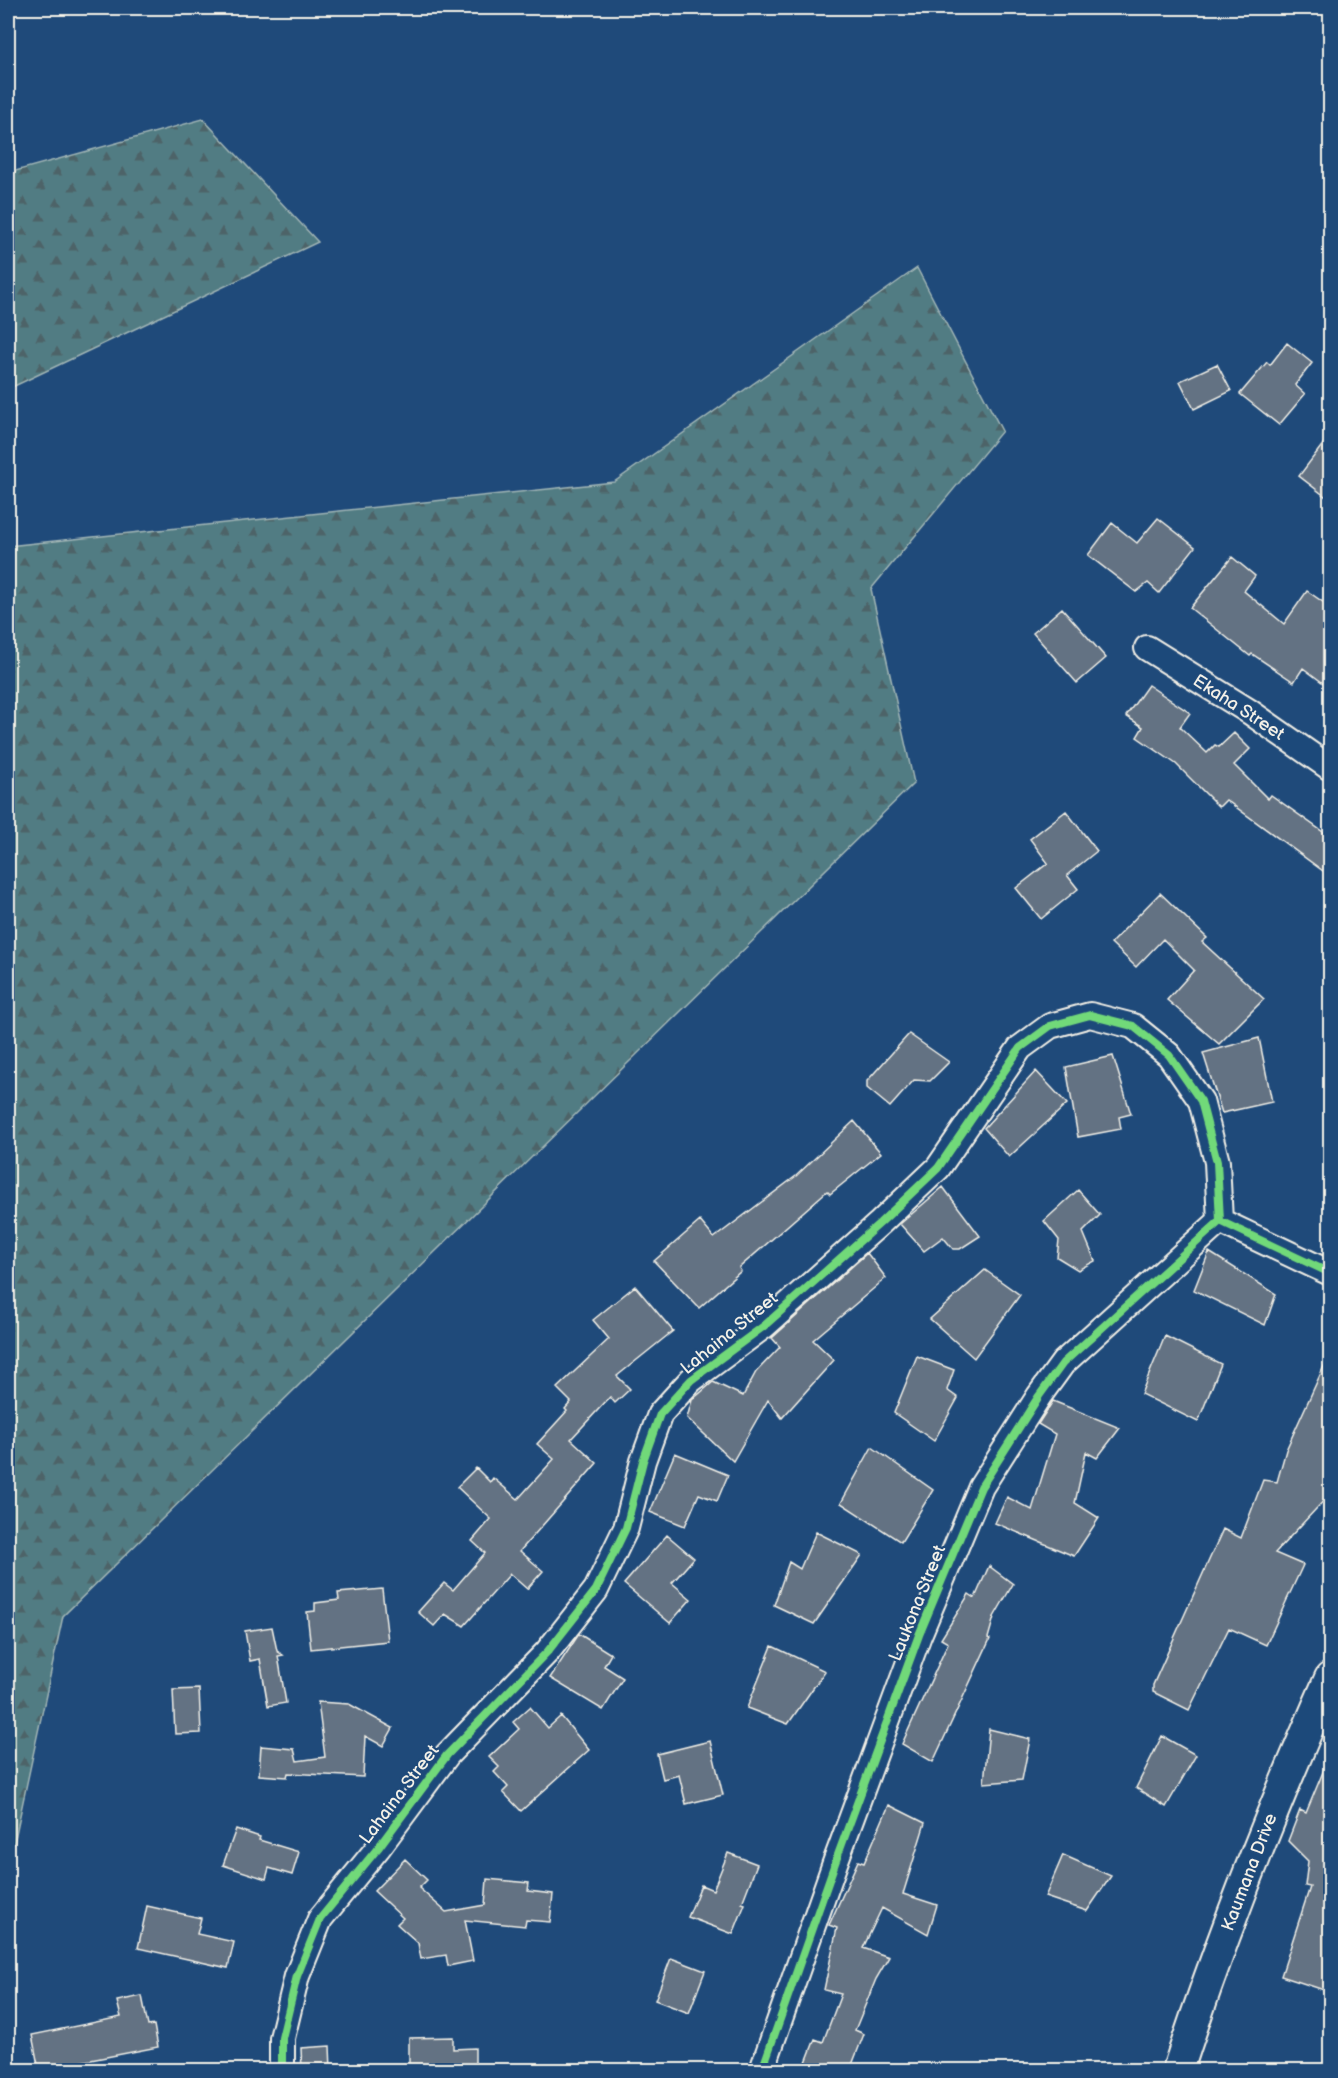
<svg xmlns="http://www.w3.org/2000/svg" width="1338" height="2078" viewBox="0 0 1338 2078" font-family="'Balsamiq Sans',sans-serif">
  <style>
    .forest { fill: url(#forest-firs); stroke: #a2b6b6; stroke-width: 1.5 }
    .building { fill: #637283; stroke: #f4f1e8; stroke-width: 1.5 }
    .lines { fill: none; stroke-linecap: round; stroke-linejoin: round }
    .minor-casing { stroke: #f4f1e8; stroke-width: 28 }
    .tertiary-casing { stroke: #f4f1e8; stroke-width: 34 }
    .minor { stroke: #1f4a7a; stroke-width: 24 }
    .tertiary { stroke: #1f4a7a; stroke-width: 30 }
    .cycleway-casing { stroke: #1f4a7a; stroke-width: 11 }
    .cycleway { stroke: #71d979; stroke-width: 8 }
    .labels { text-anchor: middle; stroke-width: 4.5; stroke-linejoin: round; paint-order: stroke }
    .street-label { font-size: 18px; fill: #f4f1e8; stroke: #1f4a7a }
  </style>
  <defs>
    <pattern id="forest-firs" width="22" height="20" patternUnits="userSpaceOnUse" patternTransform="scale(1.5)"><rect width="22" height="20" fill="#517b83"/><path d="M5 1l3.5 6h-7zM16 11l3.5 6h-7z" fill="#4d6468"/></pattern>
  </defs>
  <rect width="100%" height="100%" fill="#1f4a7a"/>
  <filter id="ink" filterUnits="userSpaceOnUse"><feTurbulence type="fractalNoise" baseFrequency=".0167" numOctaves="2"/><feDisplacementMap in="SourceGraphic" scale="12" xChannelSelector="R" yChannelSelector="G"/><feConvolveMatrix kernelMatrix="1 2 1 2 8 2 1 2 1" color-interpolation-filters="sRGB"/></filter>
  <g filter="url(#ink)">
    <path class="forest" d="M 203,119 L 318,242 L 8,389 L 8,173 Z
      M 917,268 L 1002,431 L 871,589 L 914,783 L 63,1616 L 8,1871 L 8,546 L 614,482 Z"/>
    <path class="building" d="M 1287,343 L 1312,363 L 1295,385 L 1305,394 L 1279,425 L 1240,394 L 1267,362 L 1270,365 Z
      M 1217,364 L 1231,391 L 1194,409 L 1180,381 Z
      M 1330,435 L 1330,500 L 1299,476 Z
      M 1158,518 L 1195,547 L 1159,593 L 1148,583 L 1136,592 L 1088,555 L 1112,523 L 1137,543 Z
      M 1232,557 L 1255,576 L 1244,591 L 1284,624 L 1307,591 L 1330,607 L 1330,688 L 1303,668 L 1294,682 L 1252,654 L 1250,656 L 1190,608 Z
      M 1062,608 L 1106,658 L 1077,683 L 1033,633 Z
      M 1148,685 L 1190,713 L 1180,727 L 1207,753 L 1215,745 L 1219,747 L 1234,733 L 1250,749 L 1234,765 L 1268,799 L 1271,795 L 1330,837 L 1330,876 L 1226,800 L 1219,807 L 1176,764 L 1137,737 L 1143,727 L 1126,716 Z
      M 1066,811 L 1097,851 L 1067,875 L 1078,889 L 1041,919 L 1016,888 L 1048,863 L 1030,839 Z
      M 1160,893 L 1207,938 L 1202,942 L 1264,999 L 1219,1044 L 1167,1000 L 1194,970 L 1163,939 L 1136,967 L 1111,943 Z
      M 909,1034 L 949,1062 L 930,1081 L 914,1080 L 890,1107 L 867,1088 L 867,1081 Z
      M 1259,1038 L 1272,1102 L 1222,1113 L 1203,1053 Z
      M 1113,1056 L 1131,1114 L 1119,1117 L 1121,1129 L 1078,1137 L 1066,1067 Z
      M 1036,1071 L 1067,1104 L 1009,1157 L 984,1128 Z
      M 854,1121 L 881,1153 L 830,1194 L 827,1191 L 739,1268 L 741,1271 L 699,1308 L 654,1261 L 700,1221 L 714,1238 L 796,1176 Z
      M 943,1187 L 980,1236 L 960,1249 L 953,1249 L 943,1237 L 924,1251 L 900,1224 Z
      M 1078,1190 L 1100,1215 L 1083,1232 L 1095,1261 L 1078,1270 L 1057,1257 L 1059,1240 L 1044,1221 Z
      M 1209,1252 L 1276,1294 L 1265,1325 L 1194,1290 Z
      M 867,1253 L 886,1278 L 813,1340 L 834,1360 L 782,1418 L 768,1400 L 733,1461 L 687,1418 L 692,1400 L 713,1382 L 743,1396 L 756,1372 L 780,1347 L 772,1338 Z
      M 985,1270 L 1020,1295 L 974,1358 L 930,1319 Z
      M 635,1286 L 673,1331 L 617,1376 L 630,1389 L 615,1403 L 610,1397 L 571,1439 L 597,1463 L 520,1551 L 543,1571 L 527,1589 L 510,1574 L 464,1626 L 445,1614 L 434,1626 L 418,1612 L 444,1583 L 453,1590 L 485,1553 L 472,1541 L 491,1519 L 457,1487 L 476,1468 L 490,1482 L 493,1478 L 518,1499 L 554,1459 L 537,1444 L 567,1411 L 565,1409 L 571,1402 L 557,1388 L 609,1339 L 593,1320 Z
      M 1165,1336 L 1221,1364 L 1198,1422 L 1141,1394 Z
      M 1330,1353 L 1330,1494 L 1275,1553 L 1303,1565 L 1266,1645 L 1229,1628 L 1189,1710 L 1153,1692 L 1153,1685 L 1223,1529 L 1241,1538 L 1263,1480 L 1277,1482 L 1286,1450 Z
      M 917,1356 L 954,1370 L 947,1390 L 958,1398 L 934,1441 L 894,1413 Z
      M 1053,1401 L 1120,1428 L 1097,1458 L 1086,1452 L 1075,1503 L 1099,1518 L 1074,1556 L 995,1523 L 1007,1497 L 1032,1510 L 1055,1434 L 1038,1424 Z
      M 872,1447 L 933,1490 L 901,1542 L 841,1503 Z
      M 675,1453 L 728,1475 L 717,1501 L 699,1494 L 685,1526 L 650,1512 Z
      M 816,1532 L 862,1555 L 814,1624 L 774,1605 L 789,1562 L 800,1569 Z
      M 667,1535 L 694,1558 L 672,1583 L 691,1599 L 670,1623 L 624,1584 Z
      M 989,1566 L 1013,1584 L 994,1617 L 988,1638 L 990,1639 L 933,1762 L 902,1744 L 948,1643 L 941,1639 L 969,1594 L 975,1598 Z
      M 382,1589 L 388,1641 L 311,1649 L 307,1612 L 315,1611 L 315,1603 L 339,1600 L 338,1593 Z
      M 272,1627 L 277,1651 L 283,1655 L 278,1656 L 286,1703 L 268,1706 L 260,1659 L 250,1661 L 245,1631 Z
      M 579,1634 L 611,1654 L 604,1666 L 623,1678 L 603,1710 L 550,1678 Z
      M 772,1646 L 825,1671 L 788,1724 L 747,1708 Z
      M 199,1689 L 201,1733 L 175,1734 L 173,1690 Z
      M 318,1702 L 349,1704 L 393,1728 L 383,1746 L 365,1736 L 363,1777 L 288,1773 L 287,1777 L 259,1775 L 261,1746 L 294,1749 L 297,1761 L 325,1757 Z
      M 530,1707 L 548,1728 L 561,1716 L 589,1750 L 521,1811 L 503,1792 L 508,1787 L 494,1772 L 499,1767 L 489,1757 L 519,1729 L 513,1722 Z
      M 989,1729 L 1030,1739 L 1022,1780 L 984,1783 Z
      M 1162,1736 L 1196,1755 L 1166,1807 L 1136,1788 Z
      M 710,1741 L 723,1795 L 686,1804 L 679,1775 L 663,1779 L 657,1754 Z
      M 1330,1755 L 1330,1992 L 1281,1976 L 1310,1887 L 1305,1886 L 1308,1861 L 1288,1841 L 1300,1810 L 1306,1813 Z
      M 889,1805 L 925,1823 L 903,1894 L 937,1905 L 928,1934 L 882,1908 L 863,1948 L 889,1957 L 876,1979 L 855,2030 L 864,2034 L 850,2070 L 803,2070 L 815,2039 L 823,2042 L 841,1994 L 824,1990 L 837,1928 L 829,1925 L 858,1861 L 864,1863 Z
      M 236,1829 L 260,1837 L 259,1840 L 299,1852 L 292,1875 L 269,1868 L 266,1879 L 223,1865 Z
      M 728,1853 L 757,1864 L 742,1903 L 745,1904 L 733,1934 L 688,1917 L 701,1885 L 713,1890 Z
      M 1063,1855 L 1111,1876 L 1087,1911 L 1045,1897 Z
      M 405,1859 L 427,1880 L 419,1888 L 446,1912 L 485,1905 L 487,1879 L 529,1883 L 528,1891 L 553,1894 L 550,1922 L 526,1920 L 525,1926 L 465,1920 L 473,1961 L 448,1966 L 446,1955 L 421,1959 L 418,1943 L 397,1924 L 403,1918 L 374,1891 Z
      M 147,1906 L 201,1918 L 197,1934 L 234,1942 L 228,1968 L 138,1948 Z
      M 671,1958 L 705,1971 L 689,2013 L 655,2000 Z
      M 142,1996 L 148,2026 L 154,2025 L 158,2047 L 39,2070 L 32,2035 L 121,2017 L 117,2001 Z
      M 453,2037 L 453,2049 L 475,2048 L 475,2070 L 409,2070 L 409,2038 Z
      M 330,2046 L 331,2070 L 302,2070 L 301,2048 Z"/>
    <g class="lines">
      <defs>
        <path id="minor" d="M 1147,648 L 1250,712 L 1330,768
          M 282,2070 L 282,2038 L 297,1976 L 320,1919 L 378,1848 L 447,1755 L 548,1651 L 596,1590 L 626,1528 L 643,1461 L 660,1414 L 691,1380 L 764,1326 L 880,1223 L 938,1168 L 1020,1048 L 1050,1026 L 1090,1015 L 1133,1026 L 1169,1055 L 1201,1101 L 1217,1162 L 1220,1221 L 1330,1273
          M 762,2070 L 835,1863 L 919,1635 L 981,1487 L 1039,1396 L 1063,1363 L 1220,1221"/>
        <path id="tertiary" d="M 1178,2070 C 1221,1937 1273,1807 1330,1678"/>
      </defs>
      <use href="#minor" class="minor-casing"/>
      <use href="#tertiary" class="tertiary-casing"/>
      <use href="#minor" class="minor"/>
      <use href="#tertiary" class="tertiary"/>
      <defs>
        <path id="cycleway" d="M 282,2070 L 282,2038 L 297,1976 L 320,1919 L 378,1848 L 447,1755 L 548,1651 L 596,1590 L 626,1528 L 643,1461 L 660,1414 L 691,1380 L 764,1326 L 880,1223 L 938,1168 L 1020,1048 L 1050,1026 L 1090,1015 L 1133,1026 L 1169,1055 L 1201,1101 L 1217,1162 L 1220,1221 L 1330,1273
          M 762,2070 L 835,1863 L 919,1635 L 981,1487 L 1039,1396 L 1063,1363 L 1220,1221"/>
      </defs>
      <use href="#cycleway" class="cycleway-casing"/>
      <use href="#cycleway" class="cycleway"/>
    </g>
  </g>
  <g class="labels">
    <g class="street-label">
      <text transform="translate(1239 707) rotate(33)" y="6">Ekaha Street</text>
      <text transform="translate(729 1333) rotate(-39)" y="6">Lahaina Street</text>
      <text transform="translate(917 1603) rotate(-68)" y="6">Laukona Street</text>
      <text transform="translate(399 1794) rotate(-53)" y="6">Lahaina Street</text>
      <text transform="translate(1249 1872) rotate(-69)" y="6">Kaumana Drive</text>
    </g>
  </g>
  <rect width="1338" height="2078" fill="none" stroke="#1f4a7a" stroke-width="30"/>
  <rect x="15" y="15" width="1308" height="2048" fill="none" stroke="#f4f1e8" stroke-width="2" filter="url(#ink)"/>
</svg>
